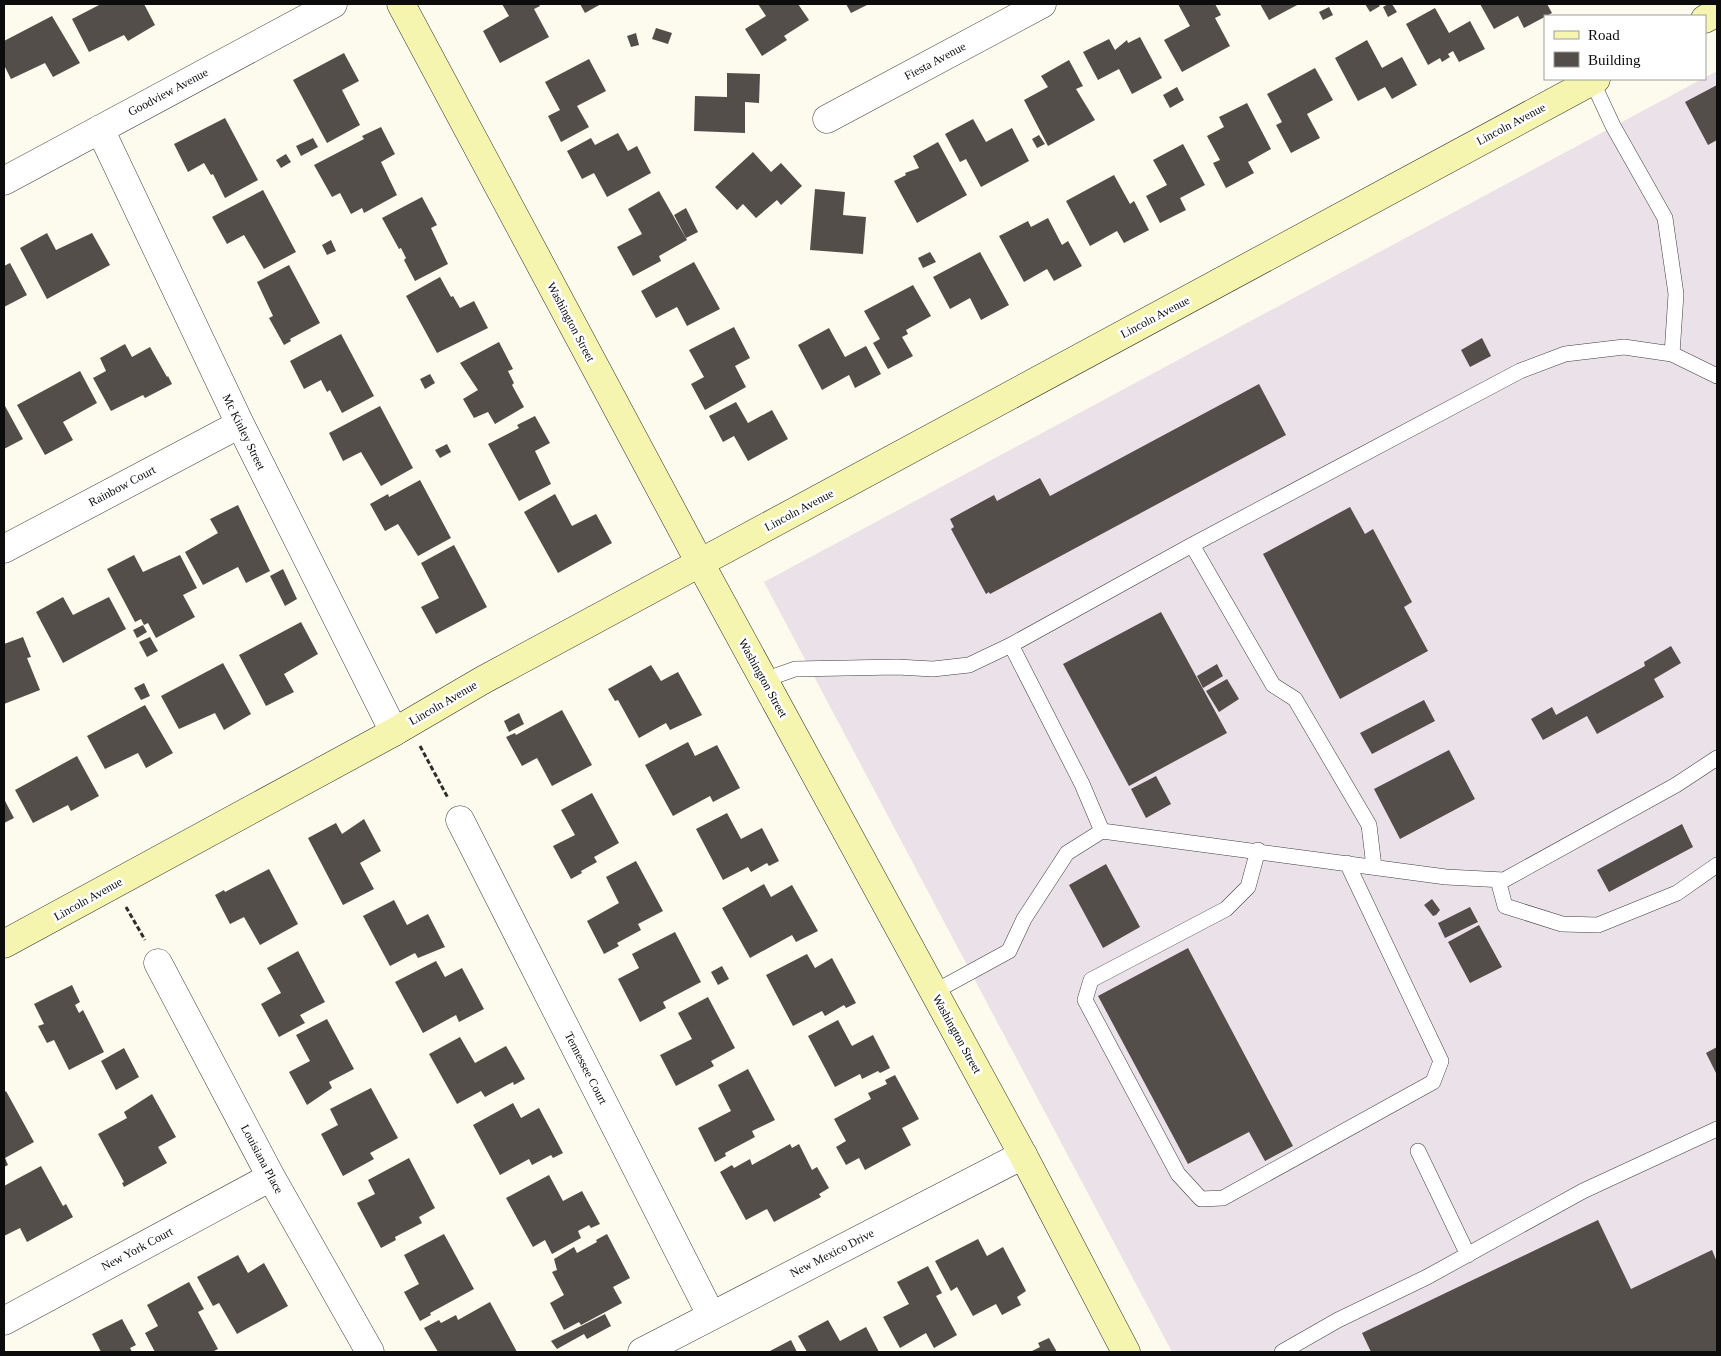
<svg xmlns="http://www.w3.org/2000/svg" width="1721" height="1356" viewBox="0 0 1721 1356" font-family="'Times New Roman',serif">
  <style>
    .industrial { fill: #eae1e9 }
    .building { fill: #534e49 }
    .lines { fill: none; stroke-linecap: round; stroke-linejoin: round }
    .lane-casing { stroke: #3f3f3f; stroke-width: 16 }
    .street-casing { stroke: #3f3f3f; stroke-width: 29 }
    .secondary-casing { stroke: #2e2e2e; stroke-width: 29 }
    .path { stroke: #2e2e2e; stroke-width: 3; stroke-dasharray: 5 2.5; stroke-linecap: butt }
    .lane { stroke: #fff; stroke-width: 15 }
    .street { stroke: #fff; stroke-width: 28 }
    .secondary { stroke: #f5f5af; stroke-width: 28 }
    .labels { text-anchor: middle; stroke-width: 5; stroke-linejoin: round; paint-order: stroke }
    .street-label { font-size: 12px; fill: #0c0c0c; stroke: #fff }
  </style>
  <rect width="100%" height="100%" fill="#fdfbed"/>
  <path class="industrial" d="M 1717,71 L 1717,1352 L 1172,1352 L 764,582 Z"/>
  <path class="building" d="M 101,4 L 144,4 L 155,25 L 128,41 L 124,35 L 89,52 L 72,19 Z
    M 502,4 L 539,4 L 540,6 L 534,9 L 549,37 L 500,63 L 483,31 L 509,16 Z
    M 580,4 L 601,4 L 585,13 Z
    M 758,4 L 798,4 L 809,20 L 784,36 L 787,40 L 762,56 L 745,29 L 766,16 Z
    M 846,4 L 869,4 L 851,13 Z
    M 1178,4 L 1215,4 L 1221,15 L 1215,18 L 1230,46 L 1182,72 L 1164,40 L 1190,26 Z
    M 1260,4 L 1299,4 L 1269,20 Z
    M 1365,4 L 1378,4 L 1380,6 L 1370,12 Z
    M 1388,4 L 1392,4 L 1397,12 L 1388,17 L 1383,7 Z
    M 1480,4 L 1547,4 L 1552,13 L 1524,28 L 1518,16 L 1494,29 Z
    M 1329,7 L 1333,15 L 1323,20 L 1319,12 Z
    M 1435,8 L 1449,33 L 1470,21 L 1485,49 L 1459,62 L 1453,51 L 1448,54 L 1450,57 L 1442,62 L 1440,58 L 1428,65 L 1406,24 Z
    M 52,16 L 80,63 L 53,77 L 45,63 L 11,79 L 4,65 L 4,41 Z
    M 656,28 L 672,33 L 668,44 L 652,39 Z
    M 636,33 L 639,45 L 631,47 L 627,36 Z
    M 1140,37 L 1162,78 L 1132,94 L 1119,69 L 1098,80 L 1083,52 L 1109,39 L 1115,50 L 1127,40 L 1128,43 Z
    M 1367,40 L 1382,68 L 1402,57 L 1417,85 L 1392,99 L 1385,87 L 1358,101 L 1335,58 Z
    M 344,53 L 359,81 L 342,90 L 360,125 L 327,143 L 293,80 Z
    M 589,59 L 606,91 L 577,106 L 589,127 L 561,142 L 548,116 L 560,110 L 545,82 Z
    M 1069,60 L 1083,86 L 1076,89 L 1095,120 L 1048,146 L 1024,100 L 1048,87 L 1041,76 Z
    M 1315,68 L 1333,100 L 1307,114 L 1320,138 L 1291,153 L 1276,125 L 1282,122 L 1267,94 Z
    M 727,73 L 760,74 L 759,103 L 745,102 L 745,133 L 694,131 L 695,96 L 727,97 Z
    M 1717,85 L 1717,140 L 1708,145 L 1685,102 Z
    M 1177,87 L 1184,100 L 1170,108 L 1163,95 Z
    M 1247,103 L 1271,149 L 1248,162 L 1254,173 L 1226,188 L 1213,163 L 1220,160 L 1207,136 L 1224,127 L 1219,117 Z
    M 225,118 L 258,180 L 225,198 L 213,174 L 211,175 L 204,163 L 188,172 L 174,144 Z
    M 973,119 L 986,142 L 1012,128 L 1029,161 L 981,187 L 966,159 L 960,162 L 945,134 Z
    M 381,127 L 395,154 L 381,162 L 397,195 L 364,213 L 362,208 L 351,214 L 340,193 L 332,197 L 314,165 L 364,139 L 362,136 Z
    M 618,133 L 628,151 L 637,146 L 651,173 L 607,197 L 594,173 L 582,179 L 567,151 L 591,138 L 595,145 Z
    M 1039,135 L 1045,144 L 1037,148 L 1032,139 Z
    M 313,138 L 318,147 L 301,156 L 296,146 Z
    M 938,142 L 967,195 L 917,223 L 894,181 L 906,175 L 905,173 L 919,168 L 913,156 Z
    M 1183,144 L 1205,185 L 1180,198 L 1186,210 L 1160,223 L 1146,196 L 1167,185 L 1153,160 Z
    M 753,152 L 771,172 L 781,163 L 802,186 L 781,205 L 777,200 L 756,218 L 743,204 L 737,210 L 715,187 Z
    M 286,154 L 291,162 L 281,168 L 276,160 Z
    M 1114,175 L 1130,204 L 1134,201 L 1149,230 L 1124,243 L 1117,231 L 1090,246 L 1066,201 Z
    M 815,189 L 845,192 L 843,215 L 866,217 L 863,254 L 810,250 Z
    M 263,190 L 296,252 L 264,269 L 244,235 L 227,244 L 212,217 Z
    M 659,191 L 687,240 L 659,256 L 661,261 L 633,276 L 617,247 L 642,234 L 628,209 Z
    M 422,197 L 437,225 L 431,228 L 448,264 L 415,281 L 404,260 L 406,258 L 401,248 L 399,249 L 382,218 Z
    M 686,208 L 698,232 L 686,238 L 674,215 Z
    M 1048,218 L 1062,245 L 1068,241 L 1082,266 L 1054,281 L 1047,269 L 1024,282 L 999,236 L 1028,221 L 1031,227 Z
    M 47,233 L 56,250 L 92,233 L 110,265 L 47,299 L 20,248 Z
    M 331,240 L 336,251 L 327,255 L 322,245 Z
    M 930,252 L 936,262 L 923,268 L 918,258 Z
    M 980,252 L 1009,305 L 981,320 L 970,298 L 950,309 L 933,277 Z
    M 694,262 L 720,309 L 687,326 L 677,307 L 656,318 L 641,291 Z
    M 10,263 L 27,295 L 4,307 L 4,266 Z
    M 289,265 L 320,323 L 290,339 L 291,341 L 284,345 L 269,318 L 273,316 L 257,282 Z
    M 440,277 L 451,297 L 453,296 L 460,308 L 474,301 L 488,328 L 437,353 L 406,296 Z
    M 913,285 L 931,316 L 906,330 L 908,334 L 902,337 L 913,356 L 888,369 L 873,343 L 880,339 L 864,311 Z
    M 734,327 L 750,358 L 735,366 L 746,387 L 705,410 L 691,384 L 704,377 L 689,350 Z
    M 829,328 L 845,357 L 866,346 L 881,374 L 855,388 L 849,375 L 822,390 L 798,345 Z
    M 341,334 L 374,396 L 342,413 L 330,390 L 327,392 L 321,380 L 304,389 L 290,361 Z
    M 1482,338 L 1491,356 L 1470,367 L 1461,350 Z
    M 499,342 L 513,369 L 508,371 L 514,383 L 512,385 L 524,407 L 495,424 L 488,412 L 474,418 L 463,399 L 478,390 L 460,363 Z
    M 125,344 L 132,357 L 150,347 L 167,377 L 168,376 L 172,384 L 145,398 L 143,395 L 111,411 L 93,378 L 106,371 L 100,358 Z
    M 80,371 L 97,403 L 63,422 L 73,440 L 45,455 L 17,405 Z
    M 430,374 L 435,383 L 425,389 L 420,379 Z
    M 1259,384 L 1286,435 L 990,594 L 989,592 L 986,594 L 951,529 L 954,527 L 950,519 L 994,495 L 997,501 L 1040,478 L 1050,496 Z
    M 736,402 L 748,423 L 772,410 L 788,439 L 748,461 L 734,436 L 723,442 L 709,416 Z
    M 5,406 L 23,439 L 4,449 L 4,407 Z
    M 380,406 L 413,468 L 381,486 L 361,452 L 343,461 L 329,433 Z
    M 535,416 L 550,443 L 535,451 L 551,484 L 519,501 L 488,444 L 519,428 L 517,425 Z
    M 447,444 L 451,452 L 440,458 L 435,450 Z
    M 420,480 L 451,538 L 418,556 L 398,524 L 385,531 L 370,504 L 388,494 L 389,497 Z
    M 555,494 L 572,526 L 596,514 L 612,543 L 558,573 L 524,512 Z
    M 238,505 L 270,571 L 246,583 L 238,567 L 203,585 L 185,552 L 218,533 L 210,519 Z
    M 1350,507 L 1365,534 L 1373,529 L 1412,602 L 1404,607 L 1428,651 L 1340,699 L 1263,554 Z
    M 454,545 L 487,607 L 436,634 L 421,607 L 439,598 L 421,563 Z
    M 134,555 L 143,572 L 180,555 L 197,588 L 183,595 L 195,617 L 156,638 L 148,623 L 144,625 L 141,619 L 135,622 L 107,569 Z
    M 283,569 L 297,599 L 285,606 L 270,576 Z
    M 63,597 L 73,615 L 109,597 L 126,629 L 63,663 L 36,612 Z
    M 1161,612 L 1227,733 L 1129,786 L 1063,664 Z
    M 301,622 L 318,654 L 284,674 L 294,692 L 266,706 L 239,655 Z
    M 143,625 L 147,632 L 137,638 L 133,630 Z
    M 23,637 L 31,657 L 27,658 L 40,690 L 4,704 L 4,644 Z
    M 150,637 L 158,651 L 147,657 L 139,642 Z
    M 1671,646 L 1681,663 L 1654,679 L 1664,697 L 1597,734 L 1587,716 L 1543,740 L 1531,719 L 1552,707 L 1556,715 L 1645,666 L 1644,662 Z
    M 223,663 L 251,714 L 224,730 L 215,713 L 179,729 L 161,696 Z
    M 1217,664 L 1223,676 L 1203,688 L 1197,676 Z
    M 651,665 L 661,681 L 678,672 L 702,715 L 670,730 L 666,723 L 639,738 L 618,700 L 615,701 L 608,689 Z
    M 1227,679 L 1239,699 L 1219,712 L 1206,691 Z
    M 144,683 L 150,696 L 141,700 L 134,688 Z
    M 1424,700 L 1435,721 L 1372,754 L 1360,733 Z
    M 145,705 L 173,753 L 146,768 L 138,753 L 105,769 L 87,736 Z
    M 562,710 L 592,765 L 552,786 L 537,758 L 522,766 L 506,737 L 515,733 L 516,735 Z
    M 519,713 L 524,724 L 509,732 L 504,721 Z
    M 688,742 L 695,756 L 717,745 L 740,788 L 713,802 L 710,796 L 673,816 L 645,765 Z
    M 1449,750 L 1475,799 L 1400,839 L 1374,789 Z
    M 77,756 L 99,796 L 71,811 L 68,805 L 33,823 L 15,790 Z
    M 1156,776 L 1171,804 L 1146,818 L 1131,789 Z
    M 592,793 L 619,843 L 594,857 L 597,862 L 581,871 L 582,873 L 571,879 L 553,846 L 575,835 L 561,810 Z
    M 4,799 L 14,818 L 4,823 Z
    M 727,813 L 741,839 L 762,828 L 779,861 L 769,866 L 767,863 L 751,872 L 748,867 L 723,880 L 696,829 Z
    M 364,819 L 381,851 L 360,863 L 374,889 L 343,905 L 308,838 L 336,823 L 342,834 Z
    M 1682,824 L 1693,847 L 1609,892 L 1597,870 Z
    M 636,861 L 663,911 L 638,924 L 641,930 L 617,943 L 619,946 L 604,954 L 587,921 L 619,903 L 606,877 Z
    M 1106,864 L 1140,927 L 1103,948 L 1069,885 Z
    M 269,869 L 298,924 L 260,945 L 244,917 L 230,924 L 215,895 L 224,890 L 225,892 Z
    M 764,884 L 771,897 L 792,885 L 818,931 L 796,942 L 792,935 L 750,958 L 722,908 Z
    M 1432,899 L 1440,910 L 1436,915 L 1433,916 L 1424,905 Z
    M 394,900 L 407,925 L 428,914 L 445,947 L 418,958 L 415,953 L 390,966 L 363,916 Z
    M 1470,907 L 1478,922 L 1445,938 L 1438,923 Z
    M 1479,925 L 1502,967 L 1470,983 L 1448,942 Z
    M 675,932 L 701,982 L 663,1002 L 666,1008 L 640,1022 L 618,979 L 639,968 L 632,954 Z
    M 1188,948 L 1293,1146 L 1265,1161 L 1249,1132 L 1188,1164 L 1098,996 Z
    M 298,951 L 325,1002 L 300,1015 L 305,1023 L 279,1037 L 261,1004 L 281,993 L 267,968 Z
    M 807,954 L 815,968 L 832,958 L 856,1003 L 846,1008 L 844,1005 L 825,1016 L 822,1011 L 793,1026 L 766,975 Z
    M 436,961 L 445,977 L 462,968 L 484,1009 L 459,1022 L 456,1015 L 423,1033 L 395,982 Z
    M 722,966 L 729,979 L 718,985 L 711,972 Z
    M 72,985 L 80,1002 L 75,1005 L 79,1013 L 83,1010 L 104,1052 L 69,1070 L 54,1040 L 47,1043 L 38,1026 L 44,1024 L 34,1004 Z
    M 708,997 L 735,1048 L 711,1061 L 714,1066 L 676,1086 L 660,1055 L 692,1039 L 678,1013 Z
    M 327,1019 L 354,1069 L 329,1082 L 332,1088 L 307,1105 L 289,1072 L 310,1061 L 296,1035 Z
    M 838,1020 L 852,1046 L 873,1035 L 890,1068 L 880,1073 L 878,1071 L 862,1079 L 860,1074 L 835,1087 L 808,1036 Z
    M 460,1037 L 475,1063 L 506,1046 L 525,1079 L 514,1085 L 513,1082 L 485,1097 L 481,1091 L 457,1104 L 429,1054 Z
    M 1717,1047 L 1717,1075 L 1706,1053 Z
    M 124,1048 L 139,1077 L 116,1090 L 101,1061 Z
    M 748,1069 L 775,1120 L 752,1131 L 755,1137 L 725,1153 L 726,1156 L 715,1162 L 698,1128 L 731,1111 L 718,1085 Z
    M 895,1075 L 919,1119 L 902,1128 L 911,1145 L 865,1170 L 859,1158 L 846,1165 L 836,1147 L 846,1141 L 834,1119 L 871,1099 L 868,1093 L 887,1084 L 885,1080 Z
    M 371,1088 L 398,1138 L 370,1153 L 374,1159 L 343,1176 L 321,1134 L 338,1125 L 330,1109 Z
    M 6,1091 L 34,1142 L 5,1158 L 8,1165 L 4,1167 L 4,1093 Z
    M 152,1094 L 176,1137 L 158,1147 L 167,1163 L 124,1187 L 122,1183 L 124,1182 L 98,1134 L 127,1118 L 124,1112 Z
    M 513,1103 L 521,1118 L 539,1108 L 563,1153 L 553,1158 L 551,1155 L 532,1165 L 529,1159 L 500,1175 L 473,1125 Z
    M 790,1144 L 792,1148 L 799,1144 L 812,1170 L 817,1167 L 829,1188 L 819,1194 L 821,1197 L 774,1222 L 767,1209 L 746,1220 L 720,1172 L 732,1165 L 734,1168 L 750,1159 L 752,1165 Z
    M 409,1158 L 435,1208 L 419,1217 L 422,1223 L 395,1237 L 396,1240 L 381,1248 L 357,1203 L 375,1194 L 368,1180 Z
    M 41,1166 L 63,1206 L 66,1204 L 73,1217 L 27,1242 L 20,1228 L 4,1236 L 4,1186 Z
    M 549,1175 L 563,1201 L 582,1191 L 600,1224 L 591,1228 L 589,1225 L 578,1231 L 581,1238 L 552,1254 L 545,1240 L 533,1247 L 506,1198 Z
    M 1598,1220 L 1631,1289 L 1712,1250 L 1717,1262 L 1717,1352 L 1371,1352 L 1362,1333 Z
    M 444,1234 L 474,1289 L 430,1313 L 431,1315 L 420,1321 L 404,1292 L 419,1284 L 404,1255 Z
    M 607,1234 L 630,1278 L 613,1287 L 622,1303 L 581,1325 L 579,1322 L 564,1330 L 550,1303 L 564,1295 L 552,1272 L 557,1270 L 554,1259 L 574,1247 L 577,1253 L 597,1242 L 596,1240 Z
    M 978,1239 L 987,1256 L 1003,1247 L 1026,1291 L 1017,1297 L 1021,1305 L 1002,1315 L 996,1304 L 973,1316 L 957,1287 L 951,1291 L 935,1261 Z
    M 238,1255 L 248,1273 L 264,1263 L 288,1306 L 237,1334 L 219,1303 L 213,1306 L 197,1277 Z
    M 928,1266 L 942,1293 L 936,1296 L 957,1335 L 934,1348 L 926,1333 L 900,1348 L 883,1317 L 909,1304 L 897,1282 Z
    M 189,1282 L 204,1309 L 198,1312 L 218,1349 L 212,1352 L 155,1352 L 145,1333 L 158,1326 L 147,1305 Z
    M 490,1302 L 517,1352 L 438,1352 L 424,1328 L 439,1320 L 441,1323 L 456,1315 L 458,1320 Z
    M 605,1314 L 611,1326 L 587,1339 L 584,1334 L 557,1349 L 551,1341 Z
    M 122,1319 L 136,1345 L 130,1348 L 132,1352 L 101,1352 L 92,1334 Z
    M 828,1320 L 840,1341 L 866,1327 L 879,1352 L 807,1352 L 798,1336 Z
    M 1049,1338 L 1057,1352 L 1030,1352 L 1040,1347 L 1038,1343 Z
    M 791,1340 L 797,1352 L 768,1352 Z"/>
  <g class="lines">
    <defs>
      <path id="lane" d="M 1592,81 L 1613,126 L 1665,218 L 1676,294 L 1672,354
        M 1192,545 L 1273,685 L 1295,699 L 1369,825 L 1374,867
        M 1011,645 L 1082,784 L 1102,831
        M 764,680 L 795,669 L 897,667 L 933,669 L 969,665 L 1011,645 L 1192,545 L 1520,371 L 1565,354 L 1624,347 L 1672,354 L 1717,376
        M 1258,850 L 1248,887 L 1226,909 L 1091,980 L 1085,1000 L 1178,1174 L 1201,1199 L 1223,1198 L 1433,1082 L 1441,1061 L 1347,863
        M 1498,880 L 1505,906 L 1562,924 L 1598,925 L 1677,893 L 1717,865
        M 934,992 L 1009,951 L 1024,919 L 1067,853 L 1102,831 L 1446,877 L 1504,880 L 1676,785 L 1717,758
        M 1418,1151 L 1468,1255
        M 1282,1352 L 1338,1320 L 1427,1277 L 1583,1191 L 1717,1129"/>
      <path id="street" d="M 827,119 L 1042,4
        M 100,129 L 240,424 L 394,732
        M 4,181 L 333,4
        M 4,549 L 240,424
        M 460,820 L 711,1315
        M 158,963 L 271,1177 L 370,1352
        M 4,1321 L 271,1177
        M 642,1352 L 1023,1155"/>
      <path id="secondary" d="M 401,4 L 700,563 L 1023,1155 L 1126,1352
        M 1705,19 L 1717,12
        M 4,944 L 394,732 L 483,680 L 1596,79"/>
    </defs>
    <use href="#lane" class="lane-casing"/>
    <use href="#street" class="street-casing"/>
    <use href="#secondary" class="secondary-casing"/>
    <path class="path" d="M 420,746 L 448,798
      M 126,907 L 145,940"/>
    <use href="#lane" class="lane"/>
    <use href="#street" class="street"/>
    <use href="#secondary" class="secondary"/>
  </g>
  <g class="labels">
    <g class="street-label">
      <text transform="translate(935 61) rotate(-28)" y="4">Fiesta Avenue</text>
      <text transform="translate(168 92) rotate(-28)" y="4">Goodview Avenue</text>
      <text transform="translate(1511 124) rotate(-28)" y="4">Lincoln Avenue</text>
      <text transform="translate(1155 317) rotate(-28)" y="4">Lincoln Avenue</text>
      <text transform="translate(571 322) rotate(62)" y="4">Washington Street</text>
      <text transform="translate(244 432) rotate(64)" y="4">Mc Kinley Street</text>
      <text transform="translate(122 486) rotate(-28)" y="4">Rainbow Court</text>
      <text transform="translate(799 510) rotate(-28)" y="4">Lincoln Avenue</text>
      <text transform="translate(763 678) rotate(61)" y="4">Washington Street</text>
      <text transform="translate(443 703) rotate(-30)" y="4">Lincoln Avenue</text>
      <text transform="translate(88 899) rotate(-29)" y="4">Lincoln Avenue</text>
      <text transform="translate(957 1034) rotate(61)" y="4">Washington Street</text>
      <text transform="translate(586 1068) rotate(63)" y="4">Tennessee Court</text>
      <text transform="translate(262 1159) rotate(62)" y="4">Louisiana Place</text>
      <text transform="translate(137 1249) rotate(-28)" y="4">New York Court</text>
      <text transform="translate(832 1253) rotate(-27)" y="4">New Mexico Drive</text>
    </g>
  </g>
  <rect width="1721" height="1356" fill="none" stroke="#0c0c0c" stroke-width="10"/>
  <rect x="1544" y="15" width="162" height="65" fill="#ffffff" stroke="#9e9e9e"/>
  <rect x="1554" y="31" width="25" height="8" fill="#f5f5af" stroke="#9e9e9e"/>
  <text x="1588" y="40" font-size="15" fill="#0c0c0c">Road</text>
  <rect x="1554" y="52" width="25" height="15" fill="#534e49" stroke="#9e9e9e"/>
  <text x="1588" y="65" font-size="15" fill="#0c0c0c">Building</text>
</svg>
